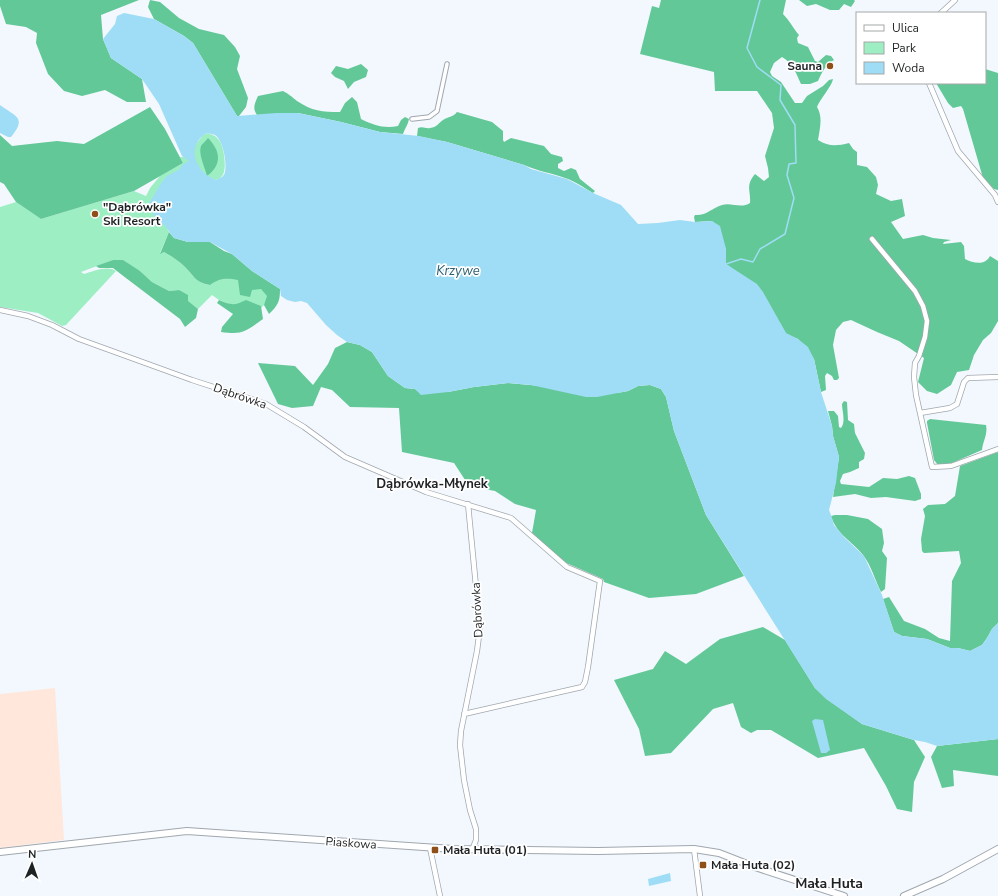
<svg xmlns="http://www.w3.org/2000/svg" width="998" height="896" viewBox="0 0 998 896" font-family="'Nunito Sans',sans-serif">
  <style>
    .industrial { fill: #ffe8db }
    .green { fill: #9eeec4 }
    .forest { fill: #63c897 }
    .water { fill: #9eddf5; fill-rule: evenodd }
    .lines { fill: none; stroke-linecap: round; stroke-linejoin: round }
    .stream { stroke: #9eddf5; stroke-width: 1.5 }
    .pedestrian-casing { stroke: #a0a7ae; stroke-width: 5.5 }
    .minor-casing { stroke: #a0a7ae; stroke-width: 6 }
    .tertiary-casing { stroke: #a0a7ae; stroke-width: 8 }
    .pedestrian { stroke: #fff; stroke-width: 3.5 }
    .minor { stroke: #fff; stroke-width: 4.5 }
    .tertiary { stroke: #fff; stroke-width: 6 }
    .poi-dot { fill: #8f4f18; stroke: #fff; stroke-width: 1.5 }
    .labels { text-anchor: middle; stroke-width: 3.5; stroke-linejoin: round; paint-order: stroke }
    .poi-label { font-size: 12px; font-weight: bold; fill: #1f2224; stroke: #fff; text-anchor: start }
    .street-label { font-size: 12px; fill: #1f2224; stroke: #fff }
    .water-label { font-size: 13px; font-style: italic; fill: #2e5f70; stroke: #fff }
    .neighbourhood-label { font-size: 13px; font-weight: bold; fill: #1f2224; stroke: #fff }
    .quarter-label { font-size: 14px; font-weight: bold; fill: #1f2224; stroke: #fff }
  </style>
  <rect width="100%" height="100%" fill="#f2f8fe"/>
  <path class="industrial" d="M 55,688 L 64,840 L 0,848 L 0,694 Z"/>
  <path class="green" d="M 208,133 C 213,135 216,136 219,140 C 224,146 228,172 221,177 C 221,178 216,180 215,180 L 208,177 L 200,169 L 159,212 L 169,232 L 160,253 L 164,252 C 171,256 179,261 185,267 C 193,275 197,283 209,285 L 219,264 L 280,289 L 255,314 L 219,300 L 212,295 L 198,309 L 187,301 L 179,290 L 169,291 L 152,282 L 140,271 L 113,260 L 81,272 L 84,274 C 93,271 108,265 116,271 L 66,325 L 62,326 L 38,313 L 0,307 L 0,207 L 16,202 L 41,219 L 134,191 L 146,196 L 150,188 L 160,176 L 183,163 L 180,157 L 186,157 L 203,135 Z"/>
  <path class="forest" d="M 0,0 L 139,0 L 101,15 L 103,39 L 111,58 L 142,79 L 146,102 L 127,102 L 105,90 L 82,96 L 64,91 L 48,74 L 36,43 L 37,33 L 26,27 L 6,24 L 0,6 Z
    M 150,0 L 160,2 L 179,18 L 199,29 L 224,35 L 235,47 L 240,56 L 237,69 L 248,98 L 246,107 L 239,116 L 237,116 L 193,43 L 184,36 L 154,19 L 148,7 Z
    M 661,0 L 786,0 L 783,14 C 790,21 793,28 799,35 L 797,38 L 798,43 L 808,47 L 815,61 L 818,62 L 826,55 L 831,56 L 834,60 C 826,64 822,72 818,81 L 810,84 L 801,84 C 796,73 793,63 782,57 L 774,63 L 770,72 L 772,76 L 781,82 L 795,103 L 802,103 L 807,96 L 823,86 L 829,80 L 833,79 C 832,86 820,99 817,107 C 823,117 820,128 818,140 C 829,147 837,146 849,143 L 853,149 L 857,152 L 857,165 L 867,167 L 876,177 L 878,185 L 876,194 L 891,201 L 902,199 L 905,216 L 891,222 L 903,239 L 923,235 L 933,238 L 951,240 L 944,242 L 943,244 L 961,242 L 964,246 L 965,259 C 973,263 985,266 990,256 L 998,261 L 998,321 L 991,333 L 983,340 L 974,355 L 969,370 L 957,372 L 951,385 L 937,394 L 927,391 L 918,382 L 924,358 L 899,341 L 877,332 L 851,320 L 843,322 L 836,330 L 833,345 L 839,378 L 837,380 L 834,380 L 832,376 L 827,373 L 825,376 L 826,390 L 821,392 L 814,359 L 798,339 L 786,334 L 780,323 L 737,272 L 726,264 L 726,249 L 712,221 L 695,222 L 694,217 L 695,215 C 706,216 712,208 722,205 C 731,202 741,209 750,203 C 751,191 745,186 755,174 L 764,181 L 769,177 L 768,168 L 765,156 L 774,128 L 772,113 L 757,91 L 715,91 L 714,72 L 640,54 L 652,6 L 659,8 Z
    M 799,0 L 854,0 L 855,1 L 851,7 L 844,4 L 839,10 L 830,10 L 816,4 L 807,6 Z
    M 361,64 L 368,70 L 366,77 L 354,82 L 348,89 L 344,81 L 335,77 L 331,73 L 336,66 L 348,69 Z
    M 985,69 L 998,73 L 998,190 L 994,189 L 983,178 L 963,109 L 961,106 L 953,108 L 948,103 L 936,83 L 985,83 Z
    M 283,91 C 289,94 292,97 297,101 C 312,111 322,112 340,112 L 345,103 L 352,97 L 357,102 L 361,119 C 373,125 385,129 398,126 L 401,120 L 405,117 L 409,119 C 408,125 405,128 403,134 L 380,132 L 341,122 L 298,113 L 257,115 C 252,108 255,103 258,96 Z
    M 150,107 L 165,129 L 183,163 L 134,191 L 41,219 L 16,202 L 4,184 L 0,182 L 0,135 L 12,146 L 57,141 L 84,144 Z
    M 457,112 L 492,122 L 503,131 L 503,140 L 504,142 L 511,138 L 544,146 L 551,154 L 562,157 L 563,161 L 558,164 L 558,168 L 564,171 L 571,168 L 576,170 L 580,179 L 595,191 L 593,193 C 584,188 575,181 565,178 C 552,173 537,171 524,165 L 447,142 L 417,136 L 418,128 C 423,126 426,129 430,128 C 438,127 438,123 443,120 C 449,116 452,118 457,112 Z
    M 208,138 C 221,151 222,165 207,176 C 205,168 198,154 201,146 C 202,144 206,141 208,138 Z
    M 169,232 L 174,238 L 188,242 L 210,242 L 224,251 L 232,254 L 252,271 L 280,289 C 280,302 278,305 269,314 L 264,305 L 267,296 L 261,289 L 252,290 L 250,297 L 240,295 L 238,280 C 226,278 220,278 210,285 C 196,283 194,276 185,267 C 179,261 171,256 164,252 L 160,254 Z
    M 113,260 L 123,260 L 140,271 L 152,282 L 169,291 L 179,290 L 188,295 L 188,301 L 198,309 L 196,318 L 185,327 L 180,319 L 122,275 L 113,268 L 99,268 L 96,266 Z
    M 219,300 C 231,305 234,306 246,300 L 261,306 L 263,319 C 245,332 243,335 221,332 L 222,327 L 233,314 L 217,303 Z
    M 347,342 L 360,345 L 372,352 L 388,376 L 405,388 L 415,389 L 419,392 L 448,392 L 474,387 L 508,383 L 617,393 L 628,391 L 638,386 L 650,385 L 661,389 L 666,397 L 674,431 L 706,515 L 744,576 L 696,594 L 649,598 L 604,582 L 603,579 L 564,562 L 532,533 L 536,510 L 515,504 L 495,491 L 469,486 L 454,463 L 402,452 L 399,408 L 350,407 L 332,390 L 321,387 L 313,406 L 292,408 L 278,404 L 258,363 L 295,366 L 313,385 L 328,364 L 335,348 Z
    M 844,401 L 847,402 L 848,420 L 854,424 L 855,433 L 865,453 L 864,459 L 859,462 L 859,468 L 850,472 L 843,474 L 840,481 L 841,484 L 869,487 L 883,478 L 897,479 L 909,476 L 915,478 L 921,494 L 921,499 L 915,501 L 886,497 L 871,498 L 855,494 L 833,497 L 839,457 L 833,436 L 832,426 L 828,411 L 834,411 L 838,416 L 839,427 L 841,428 C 846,422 842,411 842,404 Z
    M 930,419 L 986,425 C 988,434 983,441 982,450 L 952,463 L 938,465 L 934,460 L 927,423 L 927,421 Z
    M 998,452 L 998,623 L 992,629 L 987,638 L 982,645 L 970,651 L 958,648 L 950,648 L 927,639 L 902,636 L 894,632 L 883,599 L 889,597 L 904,621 L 925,629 L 939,638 L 950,641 L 952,581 L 961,563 L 959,551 L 924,553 L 922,551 L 921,539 L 925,516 L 923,509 L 928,505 L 945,504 L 955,496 L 960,466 Z
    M 835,515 L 847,515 L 868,519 L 882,529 L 884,543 L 882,551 L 887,558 L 885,589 L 881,592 C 875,580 871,565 863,555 C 851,540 837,535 831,516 Z
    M 763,627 L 785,640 L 815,688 L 827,699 L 862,724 L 914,740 L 925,757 L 914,782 L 912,812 L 897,809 L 886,786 L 864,748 L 818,758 L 771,730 L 757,730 L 751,733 L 741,727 L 733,703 L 713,709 L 671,753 L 645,756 L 639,729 L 614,680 L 653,669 L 665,651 L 686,664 L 720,639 Z
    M 998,739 L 998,776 L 953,770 L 954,786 L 942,788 L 931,757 L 937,746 Z"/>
  <path class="water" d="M 124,13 L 154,19 L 184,36 L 193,43 L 237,116 L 276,113 L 298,113 L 341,122 L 380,132 L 419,136 L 447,142 L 524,165 L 531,169 L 567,179 L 593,193 L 621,205 L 638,224 L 658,223 L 680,220 L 695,222 L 712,221 L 720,226 L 726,249 L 726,264 L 757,284 L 763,292 L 786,333 L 798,339 L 808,347 L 814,359 L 821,392 L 832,426 L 833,436 L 839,457 L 836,483 L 829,510 L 832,518 L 834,525 L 844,537 L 864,556 L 882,595 L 894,632 L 902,636 L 927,639 L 950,648 L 958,648 L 970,651 L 982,645 L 987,638 L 992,629 L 998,623 L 998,739 L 937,746 L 925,742 L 914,740 L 862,724 L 826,699 L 815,688 L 706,515 L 674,431 L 666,397 L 661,389 L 650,385 L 638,386 L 628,391 L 597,397 L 586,397 L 531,385 L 508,383 L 474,387 L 448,392 L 421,395 L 415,389 L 405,388 L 388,376 L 372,352 L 360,345 L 347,342 L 337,335 L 326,325 L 307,303 L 301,301 L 295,302 L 287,300 L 281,296 L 280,289 L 252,271 L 232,254 L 210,242 L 188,242 L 174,238 L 165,226 L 156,218 L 149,208 L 148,205 L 162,182 L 167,176 L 180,169 L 182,165 L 189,161 L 182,156 L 159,104 L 142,79 L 111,58 L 103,39 L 115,24 L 117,16 ZM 208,133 C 210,134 213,134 215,135 C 223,140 227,162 225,172 C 224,177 220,178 216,180 C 202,175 189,158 197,143 C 200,138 202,135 208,133 Z
    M 0,105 C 16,117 27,117 11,137 L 8,137 L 0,133 Z
    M 815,719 L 823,720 L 830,750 L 826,753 L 821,753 L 812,721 Z
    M 670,873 L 671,881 L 649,886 L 648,879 Z"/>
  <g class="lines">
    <path class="stream" d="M 726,264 L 741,259 L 753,262 L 760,249 L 785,234 L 794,198 L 787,175 L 789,164 L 796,163 L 795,125 L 780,100 L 781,85 L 757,67 L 747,48 L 760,0"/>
    <defs>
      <path id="pedestrian" d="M 412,119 L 429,117 L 437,111 L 447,64"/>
      <path id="minor" d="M 941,13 L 955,0
        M 929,83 L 958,151 L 995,195 L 998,202
        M 872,239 L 915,291 L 923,306 L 927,321 L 925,337 L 919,356 L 915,363 L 914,377 L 916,395 L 932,467 L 951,466 L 998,449
        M 0,310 L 28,316 L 52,325 L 79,339 L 192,380 L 266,404 L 304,427 L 345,457 L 426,492 L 511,518 L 567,567 L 600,581 L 588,667 L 585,682 L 582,687 L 464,714
        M 920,413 L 950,408 L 957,404 L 964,382 L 968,378 L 998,377
        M 468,504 L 480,628 L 477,651 L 461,731 L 460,745 L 464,780 L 470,810 L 476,829 L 476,840 L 472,850
        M 430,848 L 440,896
        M 694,849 L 700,896"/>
      <path id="tertiary" d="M 0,852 L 187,831 L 453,849 L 598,851 L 694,849 L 719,853 L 755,867 L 844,896
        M 904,896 L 943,879 L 998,849"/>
    </defs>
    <use href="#pedestrian" class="pedestrian-casing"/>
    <use href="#minor" class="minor-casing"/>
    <use href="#tertiary" class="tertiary-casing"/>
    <use href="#pedestrian" class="pedestrian"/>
    <use href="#minor" class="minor"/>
    <use href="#tertiary" class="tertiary"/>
  </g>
  <g class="poi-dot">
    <circle cx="830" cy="66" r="4"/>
    <circle cx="95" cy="214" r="4"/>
    <rect x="431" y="846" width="8" height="8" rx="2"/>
    <rect x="699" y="861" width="8" height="8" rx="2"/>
  </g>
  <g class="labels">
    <g class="poi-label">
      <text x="822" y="70" text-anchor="end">Sauna</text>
      <text x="103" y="211">"Dąbrówka"<tspan x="103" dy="14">Ski Resort</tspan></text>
      <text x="443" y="854">Mała Huta (01)</text>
      <text x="711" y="869">Mała Huta (02)</text>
    </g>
    <g class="street-label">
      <text transform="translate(240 396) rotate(19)" y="4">Dąbrówka</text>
      <text transform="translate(477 610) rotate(-93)" y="4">Dąbrówka</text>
      <text transform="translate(351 843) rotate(4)" y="4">Piaskowa</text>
    </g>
    <g class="water-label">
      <text x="458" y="275">Krzywe</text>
    </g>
    <g class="neighbourhood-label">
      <text x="432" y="488">Dąbrówka-Młynek</text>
    </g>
    <g class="quarter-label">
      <text x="829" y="888">Mała Huta</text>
    </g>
  </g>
  <rect x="856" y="12" width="130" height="72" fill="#ffffff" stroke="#a5a7a7"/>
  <rect x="864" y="25" width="20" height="6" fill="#ffffff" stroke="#a5a7a7"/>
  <text x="892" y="32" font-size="12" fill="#1f2224">Ulica</text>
  <rect x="864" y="42" width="20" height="12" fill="#9eeec4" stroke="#a5a7a7"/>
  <text x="892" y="52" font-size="12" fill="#1f2224">Park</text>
  <rect x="864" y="62" width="20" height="12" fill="#9eddf5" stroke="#a5a7a7"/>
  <text x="892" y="72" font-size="12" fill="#1f2224">Woda</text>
  <g transform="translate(32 864) rotate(2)" stroke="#ffffff" stroke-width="3" paint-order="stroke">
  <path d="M0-3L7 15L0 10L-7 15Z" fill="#1f2224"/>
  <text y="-6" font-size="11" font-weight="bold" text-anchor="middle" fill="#1f2224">N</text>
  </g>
</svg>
